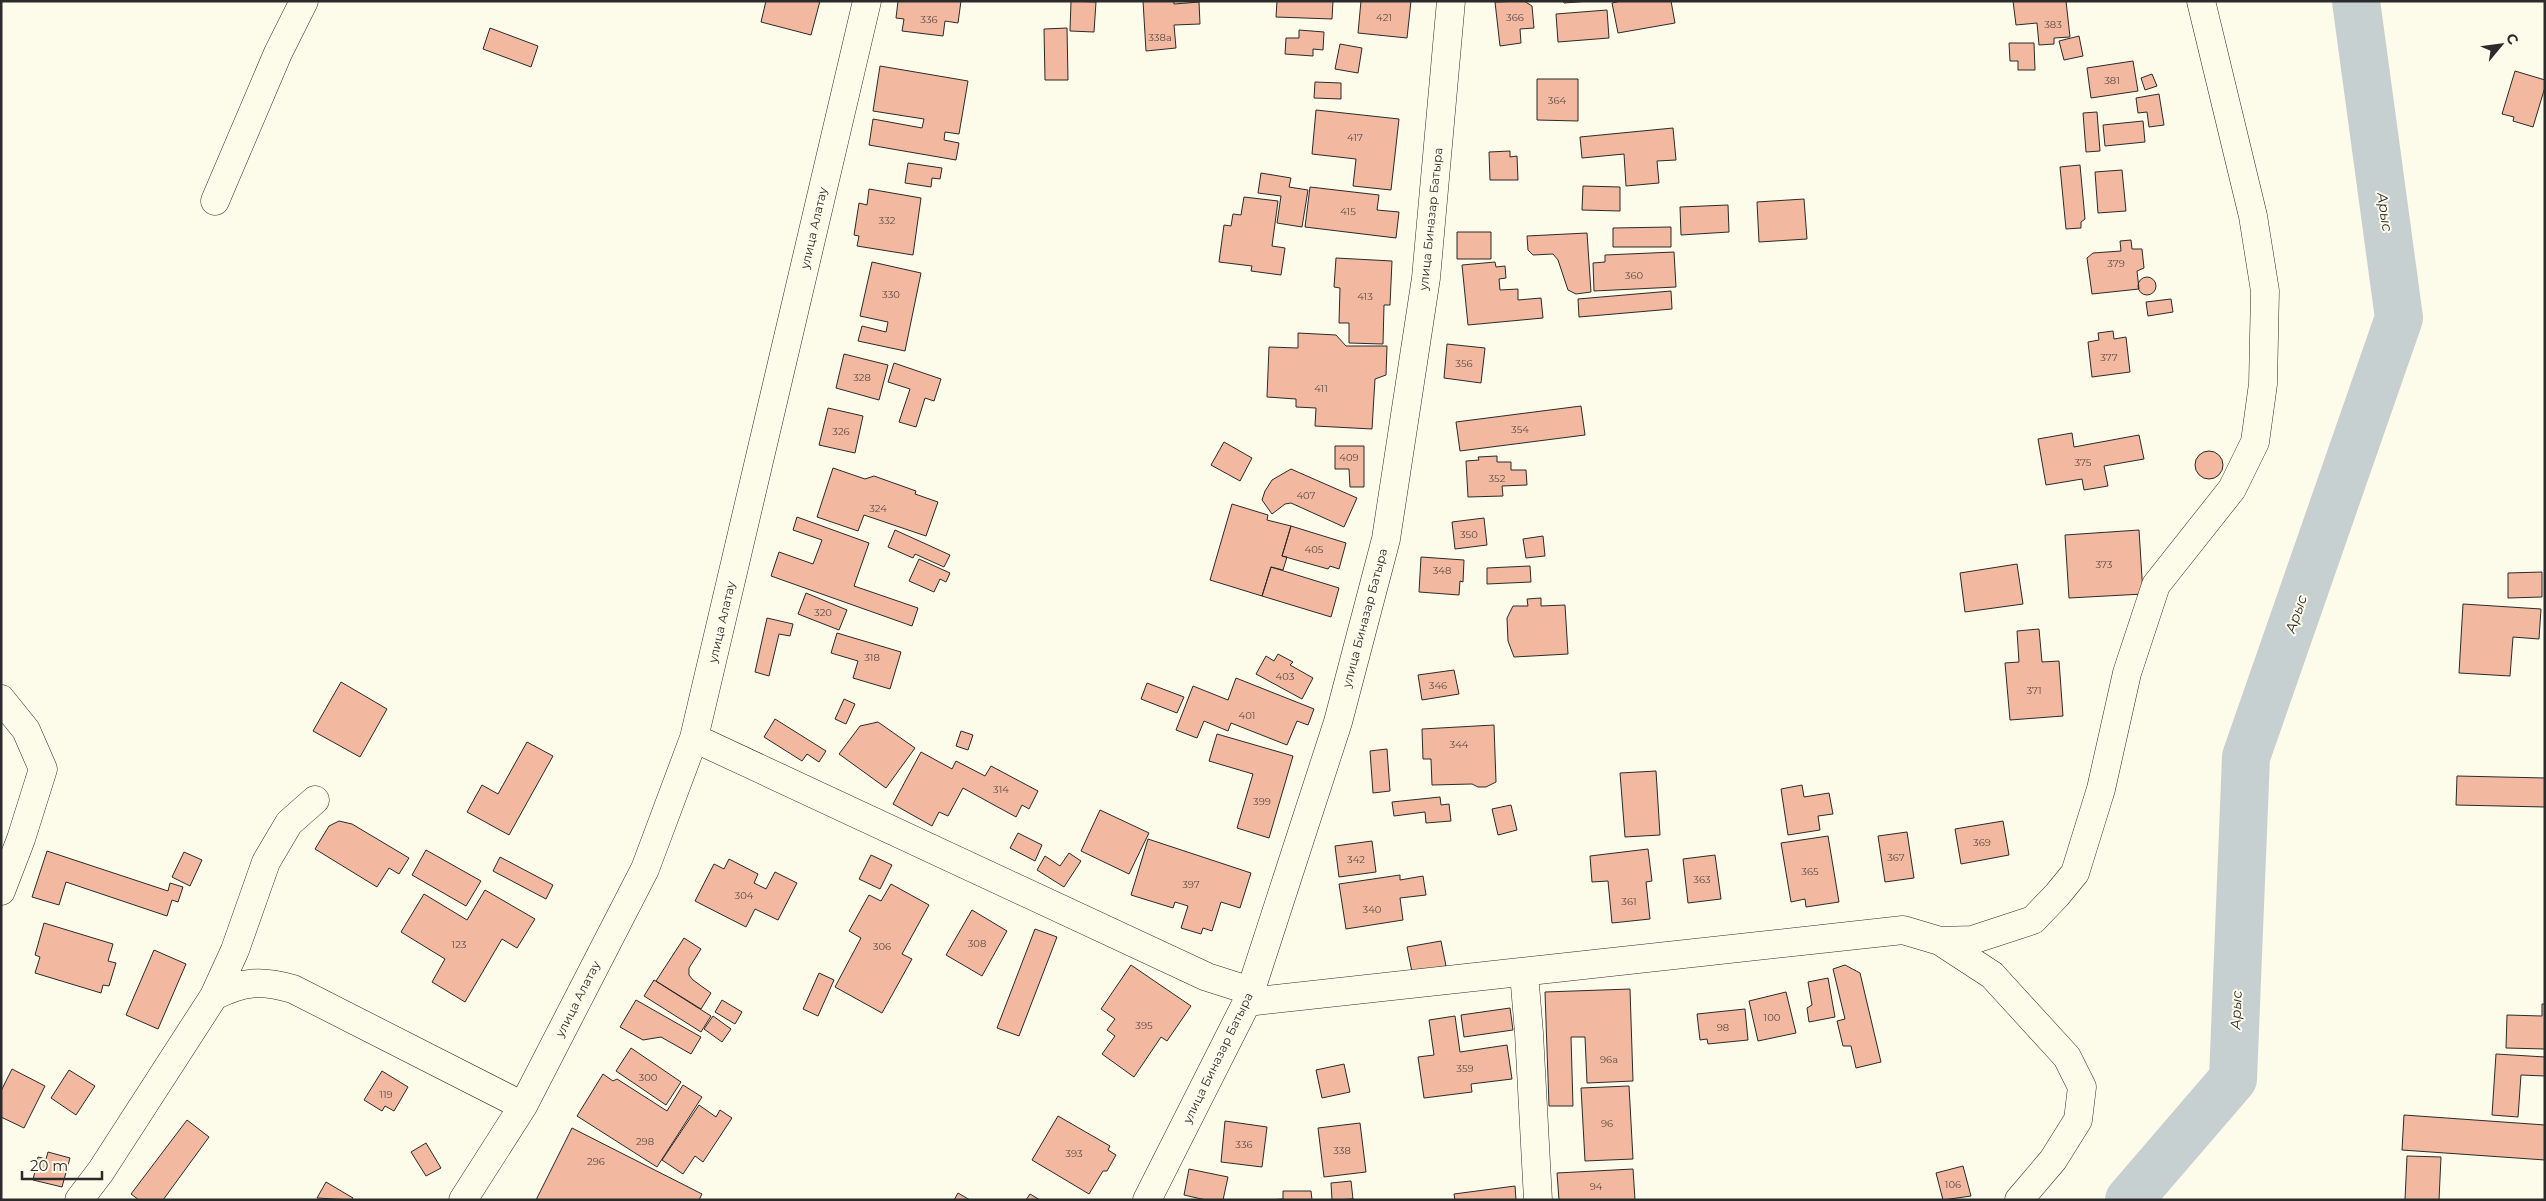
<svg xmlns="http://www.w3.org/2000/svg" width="2546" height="1201" viewBox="0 0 2546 1201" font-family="Montserrat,sans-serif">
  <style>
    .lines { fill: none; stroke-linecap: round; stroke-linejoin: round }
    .river { stroke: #c7d0d0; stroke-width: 48 }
    .building { fill: #f2b8a0; stroke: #2b2b2b }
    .minor-casing { stroke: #2b2b2b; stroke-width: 29 }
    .minor { stroke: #fdfbea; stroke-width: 28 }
    .labels { text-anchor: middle; stroke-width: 4; stroke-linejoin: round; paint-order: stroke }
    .number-label { font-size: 10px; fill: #5d4e48 }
    .street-label { font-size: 12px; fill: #2b2b2b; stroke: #fdfbea }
    .water-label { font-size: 14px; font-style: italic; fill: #2b2b2b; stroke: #fdfbea }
  </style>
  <rect width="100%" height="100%" fill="#fdfbea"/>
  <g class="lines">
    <path class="river" d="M 2129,1200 L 2233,1079 L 2246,757 L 2399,318 L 2356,1"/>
  </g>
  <path class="building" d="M 766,1 L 820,1 L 811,35 L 761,22 Z
    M 898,1 L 961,1 L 958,23 L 945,21 L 943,36 L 902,31 L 904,19 L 896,18 Z
    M 1071,1 L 1096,2 L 1094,32 L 1070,31 Z
    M 1143,1 L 1174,1 L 1174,4 L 1199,2 L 1200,24 L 1174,25 L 1176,48 L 1146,51 Z
    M 1277,1 L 1333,1 L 1332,19 L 1276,17 Z
    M 1361,1 L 1411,1 L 1407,38 L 1358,33 Z
    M 1524,1 L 1532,6 L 1534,28 L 1520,29 L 1521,43 L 1500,46 L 1495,2 Z
    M 1563,1 L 1590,1 L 1564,3 Z
    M 1621,1 L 1671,1 L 1675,23 L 1618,33 L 1612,3 Z
    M 2013,1 L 2066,1 L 2070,37 L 2054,38 L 2054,44 L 2039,45 L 2037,23 L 2016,25 Z
    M 1607,10 L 1609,38 L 1558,42 L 1556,14 Z
    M 490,28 L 538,46 L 531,67 L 483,49 Z
    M 1067,28 L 1068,80 L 1045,80 L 1044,29 Z
    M 1299,30 L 1324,32 L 1323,50 L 1313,49 L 1313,56 L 1285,54 L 1286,38 L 1299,38 Z
    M 2079,36 L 2083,56 L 2064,60 L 2059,41 Z
    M 2009,43 L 2034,43 L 2035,70 L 2018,70 L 2018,61 L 2010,61 Z
    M 1340,44 L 1362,48 L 1358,73 L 1335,69 Z
    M 2133,61 L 2138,91 L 2091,98 L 2087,68 Z
    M 880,66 L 968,81 L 959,134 L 945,132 L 944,140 L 959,143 L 956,160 L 869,145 L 873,119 L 922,128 L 924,119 L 873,111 Z
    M 2515,71 L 2545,80 L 2545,87 L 2533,127 L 2513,121 L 2514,117 L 2502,114 Z
    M 2152,74 L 2157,86 L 2145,90 L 2141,78 Z
    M 1537,79 L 1578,79 L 1578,121 L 1537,120 Z
    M 1315,82 L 1341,83 L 1341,99 L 1314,98 Z
    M 2159,94 L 2164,125 L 2149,127 L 2147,112 L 2138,113 L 2136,98 Z
    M 1316,110 L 1399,119 L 1391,190 L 1353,186 L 1356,159 L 1312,154 Z
    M 2097,112 L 2100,151 L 2086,152 L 2083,113 Z
    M 2143,121 L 2145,142 L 2105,146 L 2103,125 Z
    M 1673,128 L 1676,160 L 1657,161 L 1659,183 L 1626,186 L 1624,154 L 1582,158 L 1580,137 Z
    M 1510,151 L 1510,157 L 1517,156 L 1518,180 L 1490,180 L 1489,152 Z
    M 908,163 L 942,168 L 940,179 L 932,178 L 931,187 L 905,183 Z
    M 2080,165 L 2085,219 L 2081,222 L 2081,228 L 2066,229 L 2060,167 Z
    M 2122,170 L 2126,211 L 2098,213 L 2095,172 Z
    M 1261,173 L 1291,178 L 1289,187 L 1308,190 L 1302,227 L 1277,223 L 1281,196 L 1258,193 Z
    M 1583,186 L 1620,187 L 1620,211 L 1582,210 Z
    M 1310,187 L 1379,195 L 1377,210 L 1399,212 L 1396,238 L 1305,227 Z
    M 869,189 L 921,198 L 913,255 L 857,246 L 859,236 L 854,235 L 859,203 L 867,205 Z
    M 1244,197 L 1278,201 L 1272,246 L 1285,248 L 1281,275 L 1251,271 L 1252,266 L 1219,262 L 1224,225 L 1231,226 L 1233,214 L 1241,215 Z
    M 1804,199 L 1807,239 L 1759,242 L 1757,202 Z
    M 1728,205 L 1729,232 L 1681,235 L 1680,207 Z
    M 1671,227 L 1671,247 L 1613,247 L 1613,228 Z
    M 1457,232 L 1491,232 L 1491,259 L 1457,259 Z
    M 1587,233 L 1591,292 L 1576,294 L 1568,290 L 1558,260 L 1553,254 L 1533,255 L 1528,250 L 1527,236 Z
    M 2131,240 L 2132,249 L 2142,249 L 2144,268 L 2137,271 L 2139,289 L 2092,294 L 2087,258 L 2093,253 L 2121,251 L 2120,241 Z
    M 1674,252 L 1676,287 L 1594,291 L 1593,263 L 1605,262 L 1605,255 Z
    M 1336,258 L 1392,261 L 1390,305 L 1384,305 L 1383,344 L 1349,343 L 1349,323 L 1339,323 L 1340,288 L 1334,287 Z
    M 872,262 L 921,273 L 905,351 L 858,341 L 862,326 L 886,332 L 888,322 L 860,316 Z
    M 1495,262 L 1496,267 L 1505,266 L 1506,278 L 1499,279 L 1500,290 L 1518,289 L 1518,300 L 1541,298 L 1543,318 L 1468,325 L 1462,265 Z
    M2138 286a9 9 0 1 1 18 0a9 9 0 1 1-18 0Z
    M 1671,291 L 1672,309 L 1579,317 L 1578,299 Z
    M 2171,299 L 2173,312 L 2148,316 L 2146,302 Z
    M 2113,331 L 2114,339 L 2126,337 L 2130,372 L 2092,377 L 2088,342 L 2099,340 L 2098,333 Z
    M 1298,333 L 1336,335 L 1346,346 L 1387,346 L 1386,375 L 1375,379 L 1372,429 L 1315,426 L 1316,408 L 1296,407 L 1296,399 L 1267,397 L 1269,347 L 1298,348 Z
    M 1447,344 L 1485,348 L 1481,383 L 1444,378 Z
    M 844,354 L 888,365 L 879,400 L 836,388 Z
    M 894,363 L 941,379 L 934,401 L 925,398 L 916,427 L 899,422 L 910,389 L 888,382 Z
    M 1581,406 L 1585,435 L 1460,451 L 1456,422 Z
    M 828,408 L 863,416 L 855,453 L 819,445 Z
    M 2072,433 L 2074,447 L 2139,435 L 2144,459 L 2104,466 L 2108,486 L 2084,490 L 2082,479 L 2046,485 L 2038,439 Z
    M 1224,442 L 1252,458 L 1240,481 L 1211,465 Z
    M 1335,446 L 1364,446 L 1364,487 L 1350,487 L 1349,469 L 1335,469 Z
    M2195 465a14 14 0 1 1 28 0a14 14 0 1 1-28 0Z
    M 1497,456 L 1497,462 L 1511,462 L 1511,470 L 1526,470 L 1527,485 L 1502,486 L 1503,496 L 1468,497 L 1466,461 L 1479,460 L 1478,457 Z
    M 833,468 L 865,479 L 874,476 L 916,491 L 915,494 L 938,502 L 926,536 L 864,515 L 858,531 L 817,517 Z
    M 1291,469 L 1357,498 L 1344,527 L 1291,503 L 1285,504 L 1272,514 L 1262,500 L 1265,491 L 1272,480 Z
    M 1232,504 L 1268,515 L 1267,520 L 1291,526 L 1282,556 L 1287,557 L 1283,570 L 1271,567 L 1262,596 L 1210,580 Z
    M 797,517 L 869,543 L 854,586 L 918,608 L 912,626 L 771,576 L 779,552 L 813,564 L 822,540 L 793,530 Z
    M 1484,518 L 1487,545 L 1455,549 L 1452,522 Z
    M 1291,526 L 1346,543 L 1339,569 L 1330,566 L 1328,569 L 1282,556 Z
    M 895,530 L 950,555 L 944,567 L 915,554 L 913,558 L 888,547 Z
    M 2139,530 L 2143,594 L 2069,598 L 2065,535 Z
    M 1543,536 L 1545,556 L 1526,558 L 1523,539 Z
    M 1421,557 L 1464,560 L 1463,582 L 1460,581 L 1459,595 L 1419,592 Z
    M 919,559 L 950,573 L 946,582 L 940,579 L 934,592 L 909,581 Z
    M 2017,564 L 2023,604 L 1965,612 L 1960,573 Z
    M 1530,566 L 1531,582 L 1487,584 L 1487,568 Z
    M 1271,567 L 1339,588 L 1331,617 L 1262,596 Z
    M 2542,572 L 2542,597 L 2508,598 L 2508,573 Z
    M 806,593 L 847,610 L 839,630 L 798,614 Z
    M 1541,598 L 1541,606 L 1565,605 L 1568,654 L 1514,657 L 1508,641 L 1507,618 L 1513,606 L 1528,606 L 1527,599 Z
    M 2463,604 L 2541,609 L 2539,639 L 2513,637 L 2510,676 L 2459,673 Z
    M 767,618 L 793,624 L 790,636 L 779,634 L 769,676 L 755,672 Z
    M 2039,629 L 2042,662 L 2059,661 L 2063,716 L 2010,720 L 2005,663 L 2019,662 L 2017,631 Z
    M 837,633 L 901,652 L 890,689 L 853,678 L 858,661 L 831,653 Z
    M 1278,654 L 1293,662 L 1290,665 L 1313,678 L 1302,699 L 1256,674 L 1266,656 L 1274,661 Z
    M 1454,670 L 1459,694 L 1422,700 L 1418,675 Z
    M 1236,678 L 1314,709 L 1308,725 L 1297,721 L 1287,745 L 1231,723 L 1228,731 L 1204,721 L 1197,738 L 1176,730 L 1193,686 L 1228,700 Z
    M 341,682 L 387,709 L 360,757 L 313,731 Z
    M 1147,683 L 1184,697 L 1177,713 L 1141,699 Z
    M 844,699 L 855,704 L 846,724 L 835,719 Z
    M 775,719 L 826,751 L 819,762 L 807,754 L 802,761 L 764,737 Z
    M 878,722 L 915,748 L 886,788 L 839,754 L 860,726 Z
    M 1494,725 L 1496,782 L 1486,787 L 1478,787 L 1472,784 L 1432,785 L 1431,759 L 1423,759 L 1422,729 Z
    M 961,731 L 973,735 L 968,750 L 956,746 Z
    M 1217,734 L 1293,756 L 1269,838 L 1237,828 L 1253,774 L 1209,761 Z
    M 527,742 L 553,756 L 509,835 L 467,812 L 482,785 L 498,794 Z
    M 1387,749 L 1390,791 L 1373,793 L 1370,751 Z
    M 921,752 L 952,769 L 956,761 L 985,776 L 991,766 L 1038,791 L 1029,809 L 1022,805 L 1016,817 L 963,788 L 948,816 L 939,812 L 932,826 L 893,804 Z
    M 1656,771 L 1660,835 L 1625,837 L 1620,773 Z
    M 2457,776 L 2545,778 L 2545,807 L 2456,805 Z
    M 1802,785 L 1804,797 L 1829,793 L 1833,814 L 1818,816 L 1820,830 L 1788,835 L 1781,789 Z
    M 1440,797 L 1441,805 L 1449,804 L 1451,821 L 1426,823 L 1425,812 L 1394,816 L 1392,802 Z
    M 1511,805 L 1517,830 L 1498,835 L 1492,809 Z
    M 1100,810 L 1149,833 L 1129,874 L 1081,851 Z
    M 339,821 L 352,824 L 409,858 L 399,874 L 389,868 L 377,887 L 315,849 L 329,826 Z
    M 2003,821 L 2009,855 L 1961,864 L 1955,829 Z
    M 1907,832 L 1914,878 L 1885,882 L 1878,836 Z
    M 1018,833 L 1042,845 L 1035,861 L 1010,848 Z
    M 1828,836 L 1839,902 L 1806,907 L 1805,899 L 1791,902 L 1781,843 Z
    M 1148,839 L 1251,873 L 1240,908 L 1221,902 L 1212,931 L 1203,928 L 1201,934 L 1181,928 L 1188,906 L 1175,902 L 1173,908 L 1131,895 Z
    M 1372,841 L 1376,872 L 1339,877 L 1335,846 Z
    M 1648,849 L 1652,881 L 1646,882 L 1650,919 L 1612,923 L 1608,881 L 1592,882 L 1590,856 Z
    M 426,850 L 481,881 L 466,906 L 412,875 Z
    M 47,851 L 168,891 L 170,883 L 183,887 L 178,902 L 172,900 L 167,916 L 66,882 L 59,905 L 32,897 Z
    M 184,852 L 202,860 L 190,886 L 172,877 Z
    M 1069,853 L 1081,861 L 1064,887 L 1037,870 L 1045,856 L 1060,866 Z
    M 871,855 L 892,865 L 880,889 L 859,879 Z
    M 1715,855 L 1721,899 L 1688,903 L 1683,859 Z
    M 500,857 L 553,885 L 546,899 L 493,871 Z
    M 729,859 L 758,874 L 754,883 L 766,889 L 775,872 L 797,883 L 778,920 L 755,909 L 746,927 L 695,901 L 714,864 L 724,869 Z
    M 1400,875 L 1400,880 L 1423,876 L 1426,895 L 1400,898 L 1403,920 L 1346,929 L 1339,884 Z
    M 891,884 L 929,905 L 902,954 L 912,959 L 882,1013 L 835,987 L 861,938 L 849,931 L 869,895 L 881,901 Z
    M 485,890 L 535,919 L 517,948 L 502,939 L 465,1002 L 432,982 L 445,959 L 401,932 L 424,894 L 467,920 Z
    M 972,910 L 1007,931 L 982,976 L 946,955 Z
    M 44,923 L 113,944 L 108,961 L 116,963 L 109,986 L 103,985 L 101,993 L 35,973 L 40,957 L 35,955 Z
    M 1035,929 L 1057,937 L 1019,1036 L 997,1028 Z
    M 684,938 L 701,949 L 689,968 L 689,975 L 693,980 L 711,993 L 701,1009 L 656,981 Z
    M 1441,941 L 1446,966 L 1412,972 L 1407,947 Z
    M 154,950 L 186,964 L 158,1029 L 126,1015 Z
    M 1131,965 L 1191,1006 L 1167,1041 L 1161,1037 L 1134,1077 L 1102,1054 L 1115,1036 L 1107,1030 L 1115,1019 L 1101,1009 Z
    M 1845,965 L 1860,973 L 1881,1062 L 1856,1068 L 1851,1046 L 1843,1046 L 1837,1021 L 1845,1019 L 1833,969 Z
    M 819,973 L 834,980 L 818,1016 L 803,1009 Z
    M 1828,978 L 1835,1017 L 1809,1022 L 1807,1008 L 1812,1005 L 1808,982 Z
    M 654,980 L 711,1016 L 701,1032 L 644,996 Z
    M 1630,989 L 1633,1081 L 1587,1083 L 1585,1037 L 1571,1037 L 1573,1106 L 1549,1106 L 1545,992 Z
    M 1786,992 L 1796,1033 L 1758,1041 L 1749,1001 Z
    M 636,1000 L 701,1037 L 691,1054 L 661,1037 L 643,1040 L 620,1027 Z
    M 722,1000 L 742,1012 L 735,1024 L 715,1012 Z
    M 2542,1004 L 2545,1004 L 2545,1049 L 2506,1048 L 2507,1015 L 2542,1016 Z
    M 1510,1008 L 1513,1030 L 1464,1037 L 1461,1015 Z
    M 1745,1009 L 1748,1040 L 1708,1044 L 1707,1039 L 1700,1040 L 1697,1014 Z
    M 713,1016 L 731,1029 L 722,1042 L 704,1029 Z
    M 1455,1016 L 1460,1052 L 1507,1045 L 1512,1079 L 1471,1084 L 1472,1092 L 1424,1098 L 1418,1057 L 1434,1055 L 1429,1020 Z
    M 631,1048 L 681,1082 L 666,1105 L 616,1071 Z
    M 2496,1054 L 2545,1057 L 2545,1076 L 2521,1075 L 2518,1117 L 2492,1115 Z
    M 1344,1064 L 1350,1092 L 1322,1098 L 1316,1070 Z
    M 12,1069 L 45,1086 L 24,1128 L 1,1117 L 1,1091 Z
    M 69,1070 L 95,1086 L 76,1115 L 51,1098 Z
    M 382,1071 L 408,1087 L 394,1111 L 385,1106 L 382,1111 L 364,1100 Z
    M 603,1074 L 613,1081 L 617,1079 L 667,1111 L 683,1085 L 702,1097 L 657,1167 L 577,1116 Z
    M 1629,1086 L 1633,1159 L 1585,1161 L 1581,1088 Z
    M 699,1105 L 716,1117 L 720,1110 L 732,1118 L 703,1162 L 695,1156 L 683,1174 L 662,1160 Z
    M 2404,1115 L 2545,1125 L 2545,1160 L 2402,1150 Z
    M 1058,1116 L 1110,1146 L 1108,1150 L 1116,1155 L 1107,1171 L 1103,1171 L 1089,1194 L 1032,1160 Z
    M 187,1120 L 209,1137 L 163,1200 L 139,1200 L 131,1194 Z
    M 1225,1121 L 1267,1127 L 1262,1167 L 1221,1162 Z
    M 1360,1123 L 1366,1172 L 1324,1177 L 1318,1128 Z
    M 572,1128 L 702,1194 L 699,1200 L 536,1200 Z
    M 426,1143 L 441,1168 L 426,1176 L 411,1152 Z
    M 48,1152 L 70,1158 L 62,1187 L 33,1180 L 38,1157 L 46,1159 Z
    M 2407,1156 L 2441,1157 L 2439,1200 L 2405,1200 Z
    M 1963,1166 L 1971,1196 L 1943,1200 L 1936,1173 Z
    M 1189,1169 L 1228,1177 L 1223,1200 L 1206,1200 L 1184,1195 Z
    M 1633,1169 L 1635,1200 L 1559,1200 L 1557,1173 Z
    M 1351,1181 L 1353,1199 L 1332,1200 L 1331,1183 Z
    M 326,1182 L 353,1198 L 352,1200 L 317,1198 Z
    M 1515,1186 L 1516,1200 L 1455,1200 L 1454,1194 Z
    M 1283,1191 L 1311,1191 L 1312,1200 L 1268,1200 L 1283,1199 Z
    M 958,1193 L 970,1200 L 954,1200 Z
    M 1030,1194 L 1040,1200 L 1026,1200 Z"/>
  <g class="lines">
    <defs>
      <path id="minor" d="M 215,201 L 278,53 L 304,1
        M 1,699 L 26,730 L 43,769 L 21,839 L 1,891
        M 694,738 L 1207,977 L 1251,991
        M 1940,941 L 1992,975 L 2067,1057 L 2082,1087 L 2078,1120 L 2053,1160 L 2019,1200
        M 1524,973 L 1529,1033 L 1538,1200
        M 214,996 L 235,950 L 266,862 L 289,823 L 315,800
        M 1247,1002 L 1903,930 L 1940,941 L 1972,940 L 2033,920 L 2057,895 L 2075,873 L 2101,789 L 2127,673 L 2156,585 L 2232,489 L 2255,442 L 2263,384 L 2265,291 L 2253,216 L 2201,1
        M 79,1200 L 101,1171 L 214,996 C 244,981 261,980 293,989 L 523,1106
        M 463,1200 L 523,1106 L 645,869 L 694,738 L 867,1
        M 1147,1200 L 1247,1002 L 1338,722 L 1386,539 L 1426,278 L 1451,1"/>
    </defs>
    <use href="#minor" class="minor-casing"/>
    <use href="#minor" class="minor"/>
  </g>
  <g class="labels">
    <g class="number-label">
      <text x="1384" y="21">421</text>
      <text x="1515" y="21">366</text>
      <text x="929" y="23">336</text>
      <text x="2053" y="28">383</text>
      <text x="1160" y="41">338а</text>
      <text x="2112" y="84">381</text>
      <text x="1557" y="104">364</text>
      <text x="1355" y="141">417</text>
      <text x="1348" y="215">415</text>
      <text x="887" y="224">332</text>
      <text x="2116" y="267">379</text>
      <text x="1634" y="279">360</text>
      <text x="891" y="298">330</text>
      <text x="1365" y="300">413</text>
      <text x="2109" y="361">377</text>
      <text x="1464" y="367">356</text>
      <text x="862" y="381">328</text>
      <text x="1321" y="392">411</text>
      <text x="1520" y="433">354</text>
      <text x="841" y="435">326</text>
      <text x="1349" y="461">409</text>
      <text x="2083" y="466">375</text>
      <text x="1497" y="482">352</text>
      <text x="1306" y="499">407</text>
      <text x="878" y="512">324</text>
      <text x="1469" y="538">350</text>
      <text x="1314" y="553">405</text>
      <text x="2104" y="568">373</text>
      <text x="1442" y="574">348</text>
      <text x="823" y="616">320</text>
      <text x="872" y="661">318</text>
      <text x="1285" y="680">403</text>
      <text x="1438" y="689">346</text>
      <text x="2034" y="694">371</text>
      <text x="1247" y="719">401</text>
      <text x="1459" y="748">344</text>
      <text x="1001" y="793">314</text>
      <text x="1262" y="805">399</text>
      <text x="1982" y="846">369</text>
      <text x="1896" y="861">367</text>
      <text x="1356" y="863">342</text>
      <text x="1810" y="875">365</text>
      <text x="1702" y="883">363</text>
      <text x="1191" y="888">397</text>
      <text x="744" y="899">304</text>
      <text x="1629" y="905">361</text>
      <text x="1372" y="913">340</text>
      <text x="977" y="947">308</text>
      <text x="459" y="948">123</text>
      <text x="882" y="950">306</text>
      <text x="1772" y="1021">100</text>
      <text x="1144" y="1029">395</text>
      <text x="1723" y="1031">98</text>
      <text x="1609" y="1063">96а</text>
      <text x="1465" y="1072">359</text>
      <text x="648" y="1081">300</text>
      <text x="386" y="1098">119</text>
      <text x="1607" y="1127">96</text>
      <text x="645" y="1145">298</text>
      <text x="1244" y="1148">336</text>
      <text x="1342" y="1154">338</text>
      <text x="1074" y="1157">393</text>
      <text x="596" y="1165">296</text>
      <text x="1953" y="1188">106</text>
      <text x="1596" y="1190">94</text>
    </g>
    <g class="street-label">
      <text transform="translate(1431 219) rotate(-84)" y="4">улица Биназар Батыра</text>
      <text transform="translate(814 228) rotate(-77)" y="4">улица Алатау</text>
      <text transform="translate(1365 618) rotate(-75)" y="4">улица Биназар Батыра</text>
      <text transform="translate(722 622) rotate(-77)" y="4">улица Алатау</text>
      <text transform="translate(578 999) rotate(-63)" y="4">улица Алатау</text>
      <text transform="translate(1218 1058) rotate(-64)" y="4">улица Биназар Батыра</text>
    </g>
    <g class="water-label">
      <text transform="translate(2385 212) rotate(82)" y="5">Арыс</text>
      <text transform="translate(2296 614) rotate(-71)" y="5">Арыс</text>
      <text transform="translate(2236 1010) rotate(-88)" y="5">Арыс</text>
    </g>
  </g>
  <rect width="2546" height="1201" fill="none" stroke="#2b2b2b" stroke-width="5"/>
  <g transform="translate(2501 45) rotate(61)" stroke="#fdfbea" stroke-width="4" paint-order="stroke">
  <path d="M0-4L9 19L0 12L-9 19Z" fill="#2b2b2b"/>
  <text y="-8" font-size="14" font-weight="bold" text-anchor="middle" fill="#2b2b2b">С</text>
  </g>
  <path d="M22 1171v8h80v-8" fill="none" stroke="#2b2b2b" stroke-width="2.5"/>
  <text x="30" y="1171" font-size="15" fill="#2b2b2b" stroke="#fdfbea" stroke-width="4" paint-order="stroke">20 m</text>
</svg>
